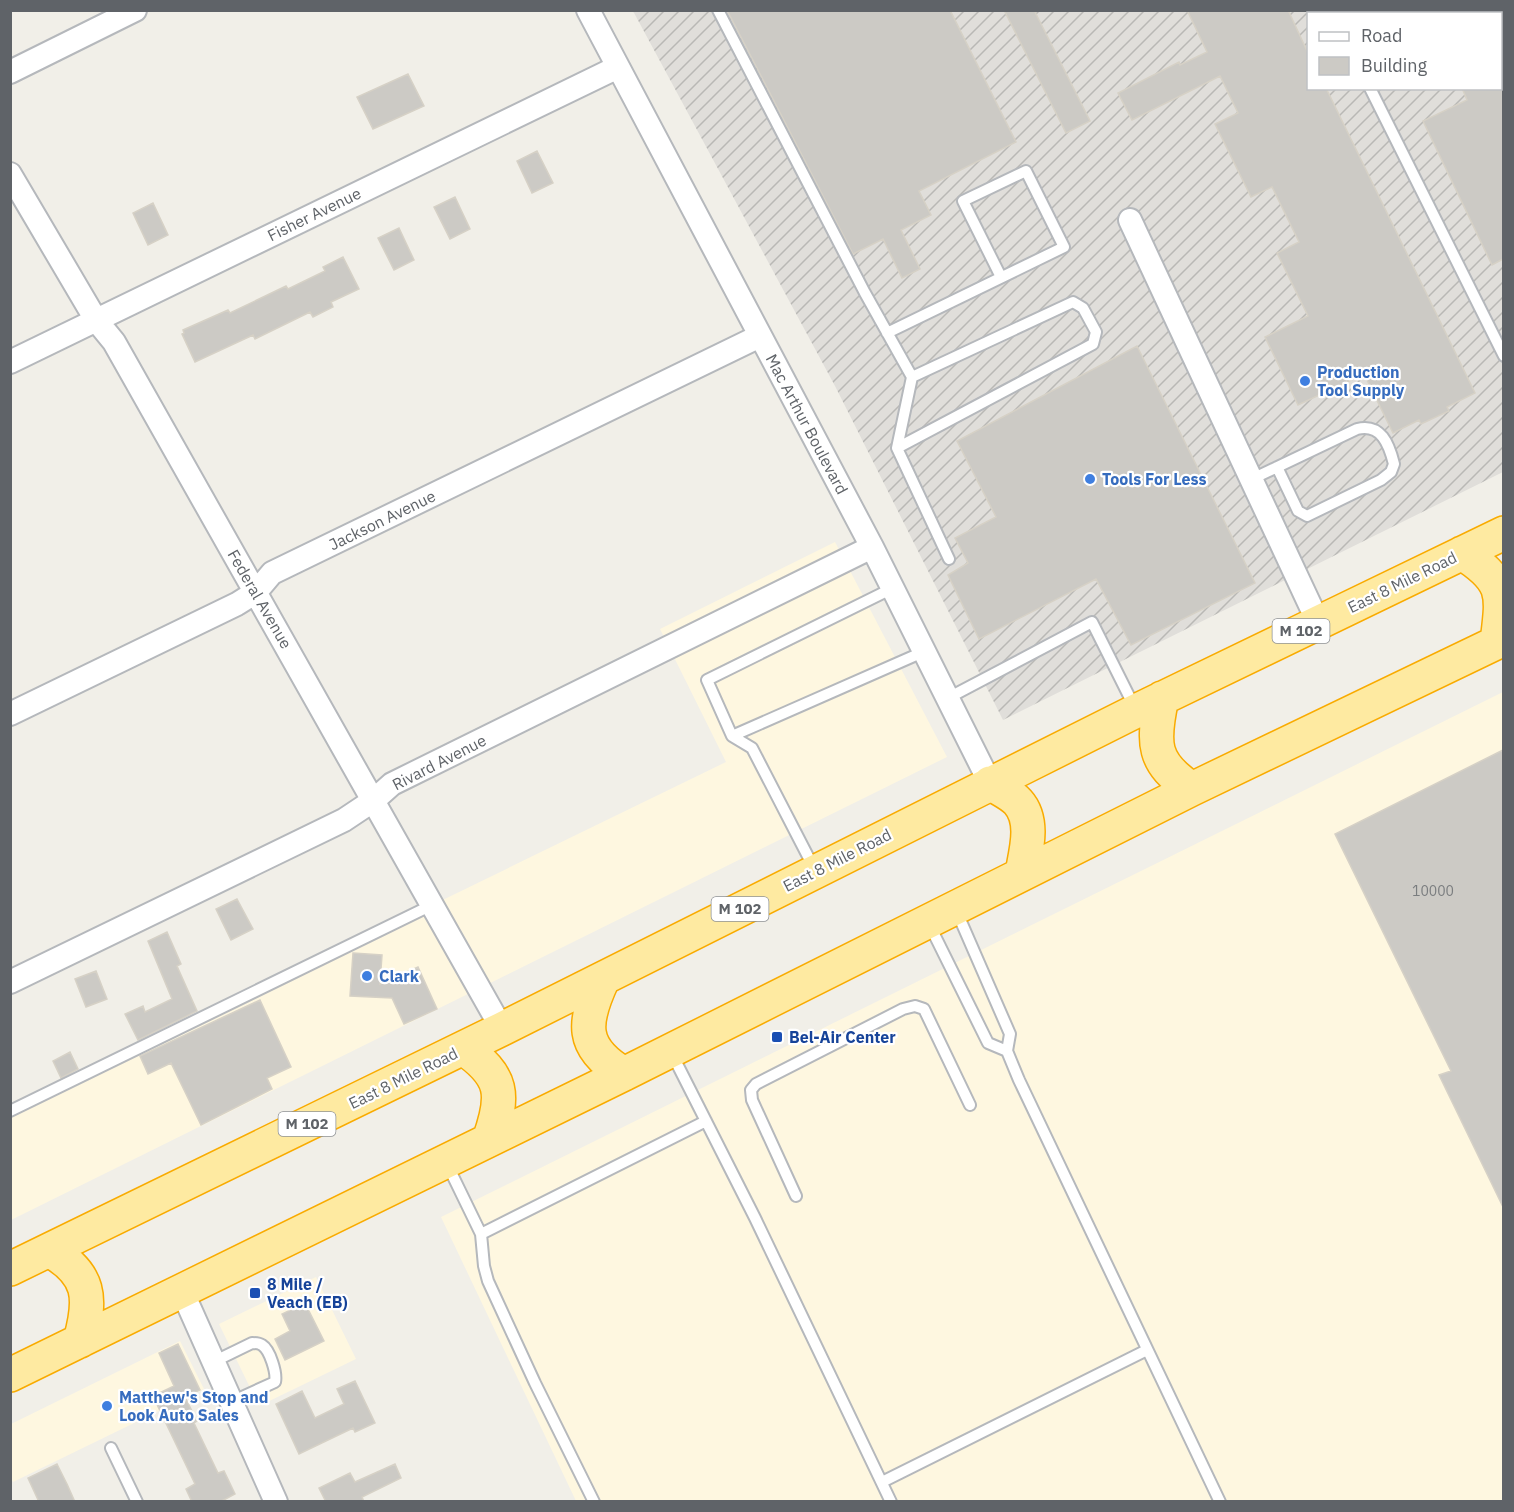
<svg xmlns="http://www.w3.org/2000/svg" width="1514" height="1512" viewBox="0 0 1514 1512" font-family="'IBM Plex Sans',sans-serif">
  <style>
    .commercial { fill: #fef7e0 }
    .industrial { fill: url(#industrial-furrows); fill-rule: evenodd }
    .building { fill: #cccac5; stroke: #d6d1c6; stroke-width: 1.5 }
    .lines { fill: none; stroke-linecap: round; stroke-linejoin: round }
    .service-casing { stroke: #b5b8bc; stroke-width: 14 }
    .minor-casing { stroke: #b5b8bc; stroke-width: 26 }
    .trunk-casing { stroke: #f9ab00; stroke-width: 36 }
    .service { stroke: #fff; stroke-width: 10 }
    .minor { stroke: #fff; stroke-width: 22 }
    .trunk { stroke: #feeaa1; stroke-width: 33 }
    .shop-dot { fill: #3f7fe0; stroke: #fff; stroke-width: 2 }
    .transit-dot { fill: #1a4fb4; stroke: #fff; stroke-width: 2 }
    .labels { text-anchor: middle; stroke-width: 4.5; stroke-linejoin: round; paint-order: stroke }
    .number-label { font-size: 14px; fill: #7a7d7f }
    .shield { fill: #fff; stroke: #8f9295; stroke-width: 1.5 }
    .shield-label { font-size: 15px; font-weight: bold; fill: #5f6368 }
    .street-label { font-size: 16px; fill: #5f6368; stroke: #fff }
    .shop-label { font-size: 16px; font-weight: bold; fill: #366cbe; stroke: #fff; text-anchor: start }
    .transit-label { font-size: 16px; font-weight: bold; fill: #164399; stroke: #fff; text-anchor: start }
  </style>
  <defs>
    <pattern id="industrial-furrows" width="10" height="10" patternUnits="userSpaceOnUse" patternTransform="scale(1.5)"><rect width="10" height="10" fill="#e0deda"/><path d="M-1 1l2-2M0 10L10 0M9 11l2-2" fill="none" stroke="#b9b8b5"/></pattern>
  </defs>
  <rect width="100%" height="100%" fill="#f1efe8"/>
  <path class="commercial" d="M 835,542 L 947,757 L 11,1220 L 11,1110 L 726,762 L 660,629 Z
    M 1503,692 L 1503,1501 L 576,1501 L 441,1217 Z
    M 316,1277 L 356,1359 L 259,1406 L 219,1324 Z
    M 180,1341 L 204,1389 L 13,1482 L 11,1478 L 11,1424 Z"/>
  <path class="industrial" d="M 633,11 L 1503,11 L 1503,472 L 1003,720 L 835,386 ZM 1308,14 L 1500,14 L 1500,88 L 1308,88 Z"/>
  <path class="building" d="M 727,10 L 950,10 L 1016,142 L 919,191 L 931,215 L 901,230 L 920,269 L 902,278 L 883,239 L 853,254 Z
    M 1004,10 L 1034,10 L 1090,121 L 1066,133 Z
    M 1187,10 L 1288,10 L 1308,53 L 1308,88 L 1326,88 L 1475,393 L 1447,407 L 1449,411 L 1421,424 L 1419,420 L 1393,433 L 1364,374 L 1298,405 L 1265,337 L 1308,316 L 1277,253 L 1299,242 L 1272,187 L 1251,197 L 1215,124 L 1238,113 L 1220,76 L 1132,120 L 1118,93 L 1179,62 L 1180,65 L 1207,52 Z
    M 408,74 L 424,106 L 373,129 L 357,97 Z
    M 1462,88 L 1503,88 L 1503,259 L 1492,265 L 1423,121 L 1467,100 Z
    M 537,151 L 553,183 L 532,193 L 517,161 Z
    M 455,197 L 470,229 L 450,239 L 434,207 Z
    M 153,203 L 168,235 L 148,245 L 133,213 Z
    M 399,228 L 414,260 L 394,270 L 378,238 Z
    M 343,257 L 359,289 L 331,302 L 333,307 L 313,317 L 310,312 L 255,339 L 253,335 L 195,362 L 182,334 L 184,333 L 183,330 L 228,310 L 230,313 L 286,286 L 288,289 L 325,271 L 323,267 Z
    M 1137,346 L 1255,583 L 1131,645 L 1096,579 L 979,639 L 948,575 L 968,563 L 955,538 L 996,517 L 957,441 Z
    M 1503,750 L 1503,1207 L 1439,1075 L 1451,1071 L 1335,834 Z
    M 237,899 L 253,929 L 231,940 L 216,909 Z
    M 167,932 L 181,964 L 177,966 L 197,1011 L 138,1040 L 125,1014 L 143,1006 L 145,1012 L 172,999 L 148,941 Z
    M 353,953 L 382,955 L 380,984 L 418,967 L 437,1009 L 404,1024 L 392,998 L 350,996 Z
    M 96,971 L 107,999 L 86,1007 L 75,979 Z
    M 260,1000 L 291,1067 L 267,1078 L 272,1089 L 201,1125 L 171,1063 L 148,1074 L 140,1056 Z
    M 70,1052 L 78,1069 L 61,1078 L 53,1061 Z
    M 305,1303 L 324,1341 L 285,1360 L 275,1339 L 290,1331 L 282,1314 Z
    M 178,1344 L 200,1390 L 185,1397 L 197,1421 L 194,1423 L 218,1473 L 224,1471 L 235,1494 L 220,1502 L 192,1502 L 186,1489 L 195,1484 L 153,1396 L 174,1386 L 159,1353 Z
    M 355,1381 L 375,1423 L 355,1432 L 353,1428 L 299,1454 L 276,1404 L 302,1391 L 315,1418 L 344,1404 L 337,1389 Z
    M 57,1464 L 67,1484 L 75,1502 L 39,1502 L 28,1478 Z
    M 395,1464 L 401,1478 L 362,1497 L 364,1502 L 326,1502 L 319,1488 L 350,1473 L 355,1482 Z"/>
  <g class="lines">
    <defs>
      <path id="service" d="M 718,10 L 865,293 L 912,377 L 1073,302 L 1083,308 L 1096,332 L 1093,344 L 897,448 L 949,559
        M 1333,10 L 1334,14
        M 1370,88 L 1504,356
        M 887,333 L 1064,247 L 1026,171 L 963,201 L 1001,277
        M 897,448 L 912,377
        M 1252,479 L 1357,429 C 1381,423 1389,444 1394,464 L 1391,472 L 1381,480 L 1307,516 L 1298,511 L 1277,467
        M 948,698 L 1092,622 L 1135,708
        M 732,736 L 923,652
        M 814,868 L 752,748 L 732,736 L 707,680 L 893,588
        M 956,910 L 1010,1034 L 1007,1051 L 1019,1080 L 1220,1502
        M 929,924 L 988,1043 L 1007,1051
        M 672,1054 L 755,1218 L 891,1502
        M 10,1111 L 432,905
        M 447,1164 L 481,1234 L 706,1121
        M 796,1196 L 752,1100 L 751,1090 L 756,1084 L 903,1009 L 915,1006 L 924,1009 L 970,1105
        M 481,1234 L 484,1266 L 488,1281 L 535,1383 L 594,1502
        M 213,1362 L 252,1343 C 256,1343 259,1343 262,1345 C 270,1350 277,1373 275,1382 L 231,1402
        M 111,1448 L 137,1502
        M 882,1482 L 1147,1350"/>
      <path id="minor" d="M 588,10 L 872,547 L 990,783
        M 10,72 L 135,10
        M 10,174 L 96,320 L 114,342 L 502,1029
        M 1130,220 L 1318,622
        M 10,362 L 618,67
        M 10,714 L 237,604 L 256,592 L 272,573 L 760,336
        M 10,982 L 344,820 L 374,800 L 392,784 L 872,547
        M 182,1291 L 276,1502"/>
      <path id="trunk" d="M 1462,553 C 1506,581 1503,594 1497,642
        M 1162,698 C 1152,743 1152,763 1192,789
        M 990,783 C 999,789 1011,794 1018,802 C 1035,821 1026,851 1022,873
        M 603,979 C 583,1022 579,1047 624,1074
        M 463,1048 C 504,1076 505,1095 489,1140
        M 49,1250 C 91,1274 92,1298 80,1341
        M 10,1269 L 502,1029 L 1136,711 L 1504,533
        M 10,1375 L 624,1074 L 1192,789 L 1504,639"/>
    </defs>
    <use href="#service" class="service-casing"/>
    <use href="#minor" class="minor-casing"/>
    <use href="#trunk" class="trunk-casing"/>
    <use href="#service" class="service"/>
    <use href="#minor" class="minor"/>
    <use href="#trunk" class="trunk"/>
  </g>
  <g class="shop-dot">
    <circle cx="1305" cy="381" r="6"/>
    <circle cx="1090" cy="479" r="6"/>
    <circle cx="367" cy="976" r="6"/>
    <circle cx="107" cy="1406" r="6"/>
  </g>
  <g class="transit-dot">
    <rect x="771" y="1031" width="12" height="12" rx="3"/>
    <rect x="249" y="1287" width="12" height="12" rx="3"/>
  </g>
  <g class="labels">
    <g class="number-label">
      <text x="1433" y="896">10000</text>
    </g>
    <g class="shield">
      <rect x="1272.5" y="619" width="57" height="24" rx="4.5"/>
      <rect x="711.5" y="897" width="57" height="24" rx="4.5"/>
      <rect x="278.5" y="1112" width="57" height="24" rx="4.5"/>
    </g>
    <g class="shield-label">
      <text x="1301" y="636">M 102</text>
      <text x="740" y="914">M 102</text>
      <text x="307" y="1129">M 102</text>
    </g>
    <g class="street-label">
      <text transform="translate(314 214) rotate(-26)" y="6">Fisher Avenue</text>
      <text transform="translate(807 424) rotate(62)" y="6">Mac Arthur Boulevard</text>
      <text transform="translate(382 520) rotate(-26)" y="6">Jackson Avenue</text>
      <text transform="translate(1402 582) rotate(-26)" y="6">East 8 Mile Road</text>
      <text transform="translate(260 599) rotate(60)" y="6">Federal Avenue</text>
      <text transform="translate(439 762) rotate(-27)" y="6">Rivard Avenue</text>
      <text transform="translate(837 860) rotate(-27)" y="6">East 8 Mile Road</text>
      <text transform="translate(403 1078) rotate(-26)" y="6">East 8 Mile Road</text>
    </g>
    <g class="shop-label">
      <text x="1317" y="378">Production<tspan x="1317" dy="18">Tool Supply</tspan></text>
      <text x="1102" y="485">Tools For Less</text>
      <text x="379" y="982">Clark</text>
      <text x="119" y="1403">Matthew's Stop and<tspan x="119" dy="18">Look Auto Sales</tspan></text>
    </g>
    <g class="transit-label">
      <text x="789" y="1043">Bel-Air Center</text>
      <text x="267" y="1290">8 Mile /<tspan x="267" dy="18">Veach (EB)</tspan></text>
    </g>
  </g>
  <rect width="1514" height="1512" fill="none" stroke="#5f6368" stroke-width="24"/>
  <rect x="1307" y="12" width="195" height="78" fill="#ffffff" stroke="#bfc1c3" stroke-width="1.5"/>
  <rect x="1319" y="32" width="30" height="9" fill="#ffffff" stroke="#bfc1c3" stroke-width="1.5"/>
  <text x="1361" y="42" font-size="18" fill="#5f6368">Road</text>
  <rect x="1319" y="57" width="30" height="18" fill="#cccac5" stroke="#bfc1c3" stroke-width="1.5"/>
  <text x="1361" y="72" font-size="18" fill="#5f6368">Building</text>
</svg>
